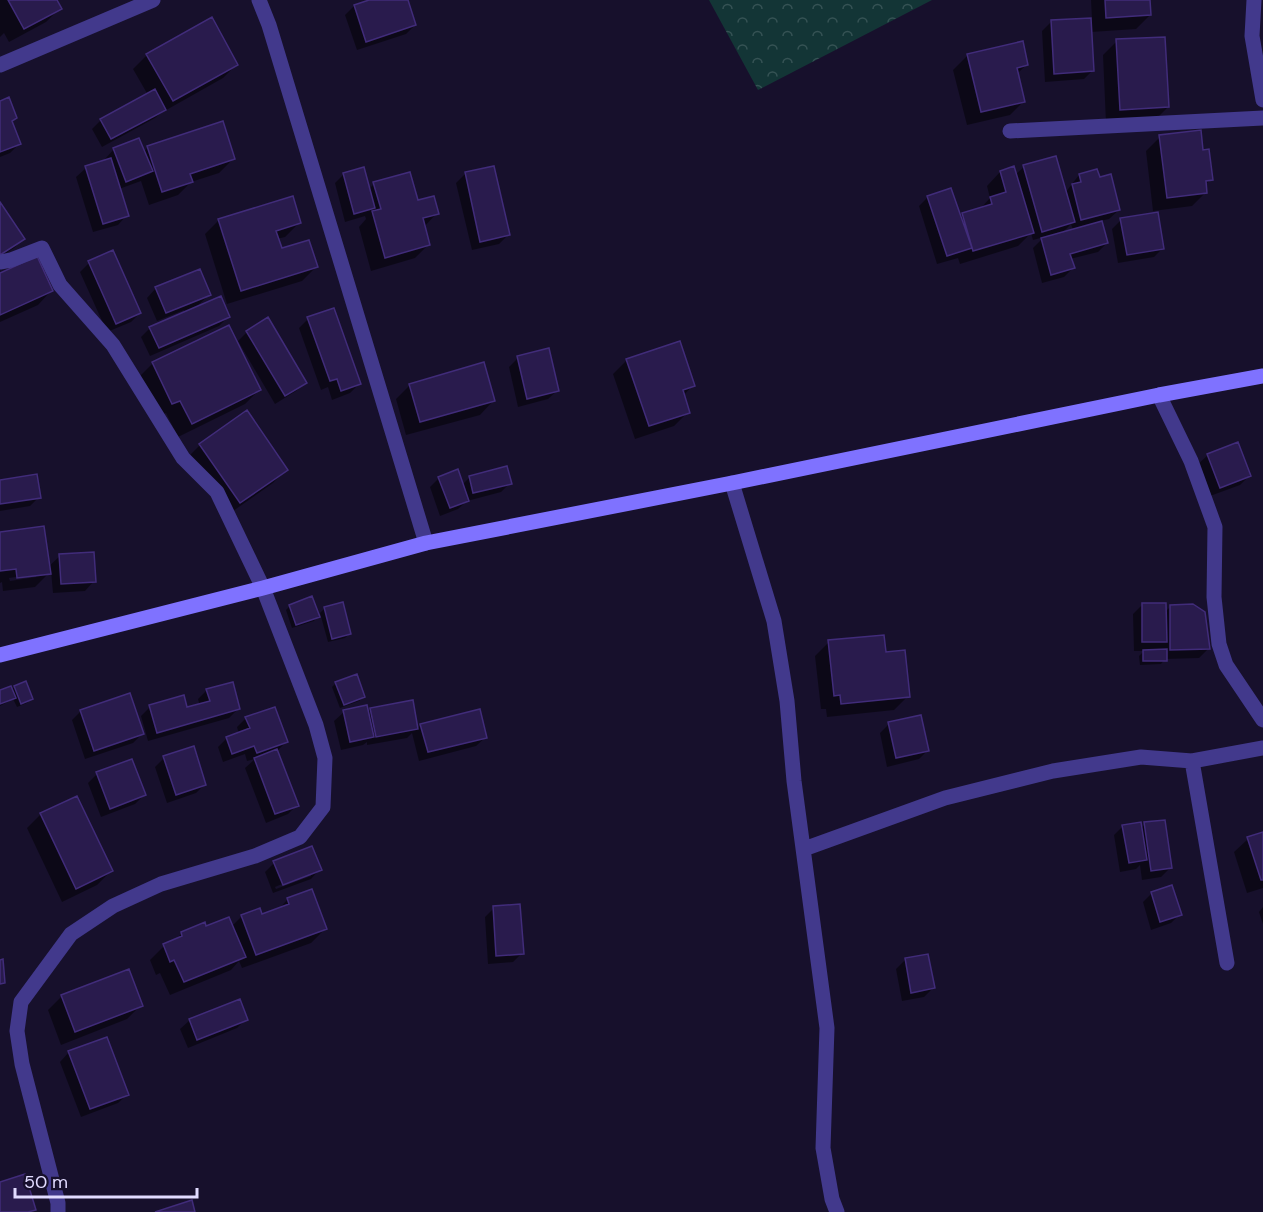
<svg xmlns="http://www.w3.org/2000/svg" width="1263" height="1212" viewBox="0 0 1263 1212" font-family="'DM Sans',sans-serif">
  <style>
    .forest { fill: url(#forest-crowns) }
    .shadow { fill: #0007; fill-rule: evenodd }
    .building { fill: #291b4d; stroke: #412c7a; stroke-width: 1.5 }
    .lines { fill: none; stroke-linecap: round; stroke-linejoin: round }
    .street { stroke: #42398c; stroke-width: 15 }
    .secondary { stroke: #7f72ff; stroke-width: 15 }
  </style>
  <defs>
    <pattern id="forest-crowns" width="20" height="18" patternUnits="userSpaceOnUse" patternTransform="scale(1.5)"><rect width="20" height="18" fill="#133536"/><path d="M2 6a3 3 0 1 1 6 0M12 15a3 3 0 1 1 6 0" fill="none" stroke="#355254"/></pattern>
  </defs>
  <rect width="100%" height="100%" fill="#17102c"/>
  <path class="forest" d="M 709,0 L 932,0 L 758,90 Z"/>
  <path class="shadow" d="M 0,0 L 55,0 L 60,8 L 46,22 L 9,42 L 4,33 L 0,37 Z
    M 373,0 L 407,0 L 415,25 L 406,34 L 357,50 L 345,15 L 354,6 Z
    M 1091,0 L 1149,0 L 1150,15 L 1136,29 L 1091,32 L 1093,70 L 1084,79 L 1045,82 L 1042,31 L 1051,22 L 1092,19 Z
    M 1117,41 L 1168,107 L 1154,121 L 1106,123 L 1103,55 Z
    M 1022,42 L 1027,64 L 1017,74 L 1024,101 L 1010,115 L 967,125 L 953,70 L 967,56 Z
    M 147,55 L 237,64 L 223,78 L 161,113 L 155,118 L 102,147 L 92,129 L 101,120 L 148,95 L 133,69 Z
    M 0,102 L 15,118 L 11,123 L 19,144 L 10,153 L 0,157 Z
    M 1160,137 L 1202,152 L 1211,179 L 1205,185 L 1206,192 L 1192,206 L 1153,211 L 1146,151 Z
    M 148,147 L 233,159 L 219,173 L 191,182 L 178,195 L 149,205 L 141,181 L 119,189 L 127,215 L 118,225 L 93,232 L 76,177 L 86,168 L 106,162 L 105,159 L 114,149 L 144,152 Z
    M 1024,167 L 1065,193 L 1079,175 L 1119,210 L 1109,219 L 1100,221 L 1107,243 L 1098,252 L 1070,259 L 1073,268 L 1064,277 L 1042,283 L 1033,248 L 1044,237 L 1033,240 L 1031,233 L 1018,246 L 960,264 L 958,258 L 937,264 L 919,206 L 928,197 L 960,217 L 963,214 L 980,209 L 990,198 L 987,186 L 1000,172 L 1015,175 ZM 1071,224 L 1073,230 L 1061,234 Z
    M 344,174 L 368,190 L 374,184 L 437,213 L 424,227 L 429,244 L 415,258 L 371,271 L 359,227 L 366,219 L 365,216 L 345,222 L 335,183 Z
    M 465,174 L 508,235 L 499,244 L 472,250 L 456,183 Z
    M 0,204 L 23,239 L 14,248 L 0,257 Z
    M 219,220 L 299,223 L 285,237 L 277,239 L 281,250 L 316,267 L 302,281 L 227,304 L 205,234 Z
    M 1121,220 L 1163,248 L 1154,257 L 1118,263 L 1112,229 Z
    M 89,263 L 140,313 L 131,322 L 107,332 L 80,272 Z
    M 0,274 L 51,291 L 38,305 L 0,322 Z
    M 156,288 L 209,295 L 195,308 L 228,317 L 219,326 L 150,356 L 141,337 L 150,328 L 185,313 L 184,310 L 157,321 L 147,298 Z
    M 308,319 L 359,384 L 350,393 L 332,400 L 328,387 L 321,390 L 299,328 Z
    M 228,327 L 259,390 L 245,404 L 178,437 L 166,413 L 158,417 L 139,377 L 153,363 Z
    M 247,332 L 305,382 L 296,391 L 275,404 L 238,341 Z
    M 518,358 L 558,390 L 548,399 L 518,407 L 509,367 Z
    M 627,360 L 693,385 L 683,396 L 688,412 L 674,426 L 635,439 L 613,374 Z
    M 410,385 L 493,401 L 480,415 L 406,435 L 396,399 Z
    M 246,412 L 286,469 L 273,483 L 226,516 L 186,459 L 200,445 Z
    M 1208,455 L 1249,476 L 1240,485 L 1210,496 L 1198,464 Z
    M 470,477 L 510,483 L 501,492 L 467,501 L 458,509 L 440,516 L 430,487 L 439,478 L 462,485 Z
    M 0,481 L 39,497 L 30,506 L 0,511 Z
    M 0,533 L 48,567 L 60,556 L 94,581 L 85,591 L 53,593 L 51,571 L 35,587 L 3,591 L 2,582 L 0,583 ZM 36,574 L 36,577 L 10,581 L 9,578 Z
    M 342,604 L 349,634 L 345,638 L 328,642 L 320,613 L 324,609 Z
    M 1142,605 L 1165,612 L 1170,607 L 1208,649 L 1199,658 L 1165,659 L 1161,664 L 1140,665 L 1139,656 L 1144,651 L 1134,651 L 1133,614 Z
    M 290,606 L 318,616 L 314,621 L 292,628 L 286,610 Z
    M 829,642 L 885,654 L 908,696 L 894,710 L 827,717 L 826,709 L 821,709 L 815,656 Z
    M 336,683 L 364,696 L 359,701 L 340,708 L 332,687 Z
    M 15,687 L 31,699 L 27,703 L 17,707 L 13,699 L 0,706 L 0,692 L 11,690 Z
    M 207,690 L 238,709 L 229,718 L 148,741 L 141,716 L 150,707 L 186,709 L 200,706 L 198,699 Z
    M 411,702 L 416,730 L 421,725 L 486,737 L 476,746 L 419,761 L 412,733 L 407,738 L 367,745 L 367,742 L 363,745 L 341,750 L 334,721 L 344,712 L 367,713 L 371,709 Z
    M 81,711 L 142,734 L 133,743 L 85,759 L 72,720 Z
    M 246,718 L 286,742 L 277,751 L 297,805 L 288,814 L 266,823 L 245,768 L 255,759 L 247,761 L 245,754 L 223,762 L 218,747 L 227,738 L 239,734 L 237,727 Z
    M 889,724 L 928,750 L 919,759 L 887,767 L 880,733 Z
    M 164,758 L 205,784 L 196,793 L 167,803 L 155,767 Z
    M 97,774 L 144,795 L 135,804 L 101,817 L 88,783 Z
    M 76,798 L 111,871 L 97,885 L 62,902 L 27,828 L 41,814 Z
    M 1145,824 L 1170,868 L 1161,877 L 1142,880 L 1140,865 L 1136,869 L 1120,872 L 1114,835 L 1123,826 L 1140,829 Z
    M 1263,834 L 1263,888 L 1247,893 L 1234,852 L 1248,839 Z
    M 274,863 L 320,869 L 311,879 L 273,893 L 265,872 ZM 311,872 L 311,876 L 276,889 L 275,887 Z
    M 1152,893 L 1180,914 L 1171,923 L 1151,930 L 1143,902 Z
    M 288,899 L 325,929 L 311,943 L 242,968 L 239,961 L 231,970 L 170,995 L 160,973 L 156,975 L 150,960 L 164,946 L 173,942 L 182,933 L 205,928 L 232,926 L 242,916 L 261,916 L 277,911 Z
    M 1263,907 L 1263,924 L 1259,912 Z
    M 494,908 L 522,953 L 513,962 L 488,964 L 485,917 Z
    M 905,960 L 933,988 L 924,997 L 902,1001 L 896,969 Z
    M 62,996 L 141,1005 L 127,1019 L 61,1045 L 48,1010 Z
    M 246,1019 L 237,1028 L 188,1048 L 180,1029 L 190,1020 Z
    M 69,1052 L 128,1094 L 118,1103 L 81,1117 L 60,1062 Z"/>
  <path class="building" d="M 8,0 L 57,0 L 62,9 L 24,29 Z
    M 369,0 L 408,0 L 416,25 L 366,42 L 354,5 Z
    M 1105,0 L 1150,0 L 1151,15 L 1106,18 Z
    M 212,17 L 238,65 L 173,101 L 146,54 Z
    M 1091,18 L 1094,71 L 1054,74 L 1051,20 Z
    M 1165,37 L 1169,107 L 1120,110 L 1116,39 Z
    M 1023,41 L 1028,65 L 1017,68 L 1025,102 L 981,112 L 967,54 Z
    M 155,89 L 166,110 L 111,139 L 100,119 Z
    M 9,97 L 17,118 L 12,121 L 21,144 L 0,152 L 0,101 Z
    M 223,121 L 235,159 L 190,174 L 193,182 L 162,192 L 147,146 Z
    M 1201,130 L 1203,150 L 1209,149 L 1213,180 L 1206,181 L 1207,193 L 1167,198 L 1159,135 Z
    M 139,138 L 153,171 L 126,182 L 113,148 Z
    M 1056,156 L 1075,222 L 1042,232 L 1023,165 Z
    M 111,158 L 129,216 L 103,224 L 85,166 Z
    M 494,166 L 510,235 L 480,242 L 465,172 Z
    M 1014,166 L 1034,233 L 973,251 L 962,213 L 992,204 L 990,197 L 1006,192 L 1000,171 Z
    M 364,167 L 375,208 L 354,214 L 343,173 Z
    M 1097,169 L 1100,177 L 1111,174 L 1120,210 L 1081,220 L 1072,184 L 1081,182 L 1079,174 Z
    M 410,172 L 418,200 L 434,196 L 439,214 L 423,218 L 430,245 L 385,258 L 372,211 L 381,209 L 373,182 Z
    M 951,188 L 972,248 L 947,256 L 927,196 Z
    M 293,196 L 301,223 L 276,231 L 282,248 L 309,240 L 318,267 L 241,291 L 218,219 Z
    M 0,202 L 25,239 L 0,255 Z
    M 1158,212 L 1164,249 L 1127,255 L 1120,218 Z
    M 1102,221 L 1108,243 L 1070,254 L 1075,268 L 1051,275 L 1041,238 Z
    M 113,250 L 141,313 L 116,324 L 88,261 Z
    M 37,256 L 53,291 L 0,315 L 0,273 Z
    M 200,269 L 211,295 L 166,313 L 155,287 Z
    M 221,296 L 230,317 L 159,348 L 149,327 Z
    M 334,308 L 361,384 L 341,391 L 337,379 L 330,381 L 307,317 Z
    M 268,317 L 307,383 L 285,396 L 246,331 Z
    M 229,325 L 261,390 L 192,424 L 180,401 L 172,404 L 152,362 Z
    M 680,341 L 695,386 L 683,390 L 690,413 L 649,426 L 626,359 Z
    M 549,348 L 559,391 L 527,399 L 517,356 Z
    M 484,362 L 495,401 L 420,422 L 409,384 Z
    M 247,410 L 288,470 L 240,503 L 199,444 Z
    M 1238,442 L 1251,476 L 1220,488 L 1207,454 Z
    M 507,466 L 512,484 L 473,493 L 469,476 Z
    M 458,469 L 469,501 L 450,508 L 438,477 Z
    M 37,474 L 41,498 L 0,504 L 0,480 Z
    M 44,526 L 51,574 L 17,578 L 16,569 L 0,571 L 0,532 Z
    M 94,552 L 96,582 L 61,584 L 59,554 Z
    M 312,596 L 320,617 L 296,625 L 289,605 Z
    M 343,602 L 351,634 L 332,639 L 324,607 Z
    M 1142,603 L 1166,603 L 1167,642 L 1142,642 Z
    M 1193,604 L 1205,612 L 1210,649 L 1170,650 L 1170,605 Z
    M 884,635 L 886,652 L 905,650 L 910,697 L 841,704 L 840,695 L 834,696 L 828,640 Z
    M 1167,649 L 1167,661 L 1143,661 L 1143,650 Z
    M 357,674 L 365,697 L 344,705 L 335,682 Z
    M 26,681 L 33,699 L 21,704 L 14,686 Z
    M 233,682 L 240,709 L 157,733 L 149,705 L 184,695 L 187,707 L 210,701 L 206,689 Z
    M 11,686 L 16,698 L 0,704 L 0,690 Z
    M 130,693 L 144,734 L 94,751 L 80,710 Z
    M 413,700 L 418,729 L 376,737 L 370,708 Z
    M 367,705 L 374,737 L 350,742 L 343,710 Z
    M 275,707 L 288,742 L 257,753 L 254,746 L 232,754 L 226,737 L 250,728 L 245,717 Z
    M 480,709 L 487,738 L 428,752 L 420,724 Z
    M 921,715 L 929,751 L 896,758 L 888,722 Z
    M 194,746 L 206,785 L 176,795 L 163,756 Z
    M 277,749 L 299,806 L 275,814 L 254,758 Z
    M 132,759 L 146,795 L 110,809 L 96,772 Z
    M 77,796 L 113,871 L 76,889 L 40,813 Z
    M 1165,820 L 1172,868 L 1151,871 L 1144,822 Z
    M 1141,822 L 1147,860 L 1129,863 L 1122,825 Z
    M 1263,832 L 1263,880 L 1261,880 L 1247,837 Z
    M 312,846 L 322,870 L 283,885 L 273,861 Z
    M 1172,885 L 1182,915 L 1160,922 L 1151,892 Z
    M 312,889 L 327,929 L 256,955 L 241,915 L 260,908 L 262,914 L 289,904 L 287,898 Z
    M 520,904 L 524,954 L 496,956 L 493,906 Z
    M 229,917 L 246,957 L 184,982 L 174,960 L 170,962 L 163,944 L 182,936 L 181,932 L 205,922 L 206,926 Z
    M 928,954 L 935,988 L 911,993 L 905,958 Z
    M 3,959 L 5,983 L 0,984 L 0,960 Z
    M 129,969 L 143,1006 L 75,1032 L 61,995 Z
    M 240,999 L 248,1020 L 197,1040 L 189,1019 Z
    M 107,1037 L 129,1095 L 90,1109 L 68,1051 Z
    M 25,1174 L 36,1210 L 28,1212 L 0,1212 L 0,1182 Z
    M 192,1200 L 195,1212 L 155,1212 Z"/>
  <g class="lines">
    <path class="street" d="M 259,0 L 269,25 L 426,543
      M 1254,0 L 1252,36 L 1263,100
      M 0,65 L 153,0
      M 1010,131 L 1263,118
      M 0,262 L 11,260 L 42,248 L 60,285 L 113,345 L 183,458 L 217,492 L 263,588 L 316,725 L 325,758 L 323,807 L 300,837 L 255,856 L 161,884 L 113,906 L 71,934 L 21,1002 L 17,1031 L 22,1064 L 58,1203 L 58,1212
      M 1159,395 L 1191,461 L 1215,527 L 1214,597 L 1219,644 L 1226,665 L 1263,720
      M 732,483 L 774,621 L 787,701 L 794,781 L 827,1028 L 823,1148 L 832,1199 L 837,1212
      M 1192,761 L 1227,963
      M 804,849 L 945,798 L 1053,771 L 1141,757 L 1192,761 L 1263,748"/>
    <path class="secondary" d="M 0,655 L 263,588 L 426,543 L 732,483 L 1159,395 L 1263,376"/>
  </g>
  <path d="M15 1188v9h182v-9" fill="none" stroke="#e1dbff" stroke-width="3"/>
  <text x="24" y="1188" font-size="18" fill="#e1dbff" stroke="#17102c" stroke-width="4.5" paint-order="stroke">50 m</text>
</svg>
